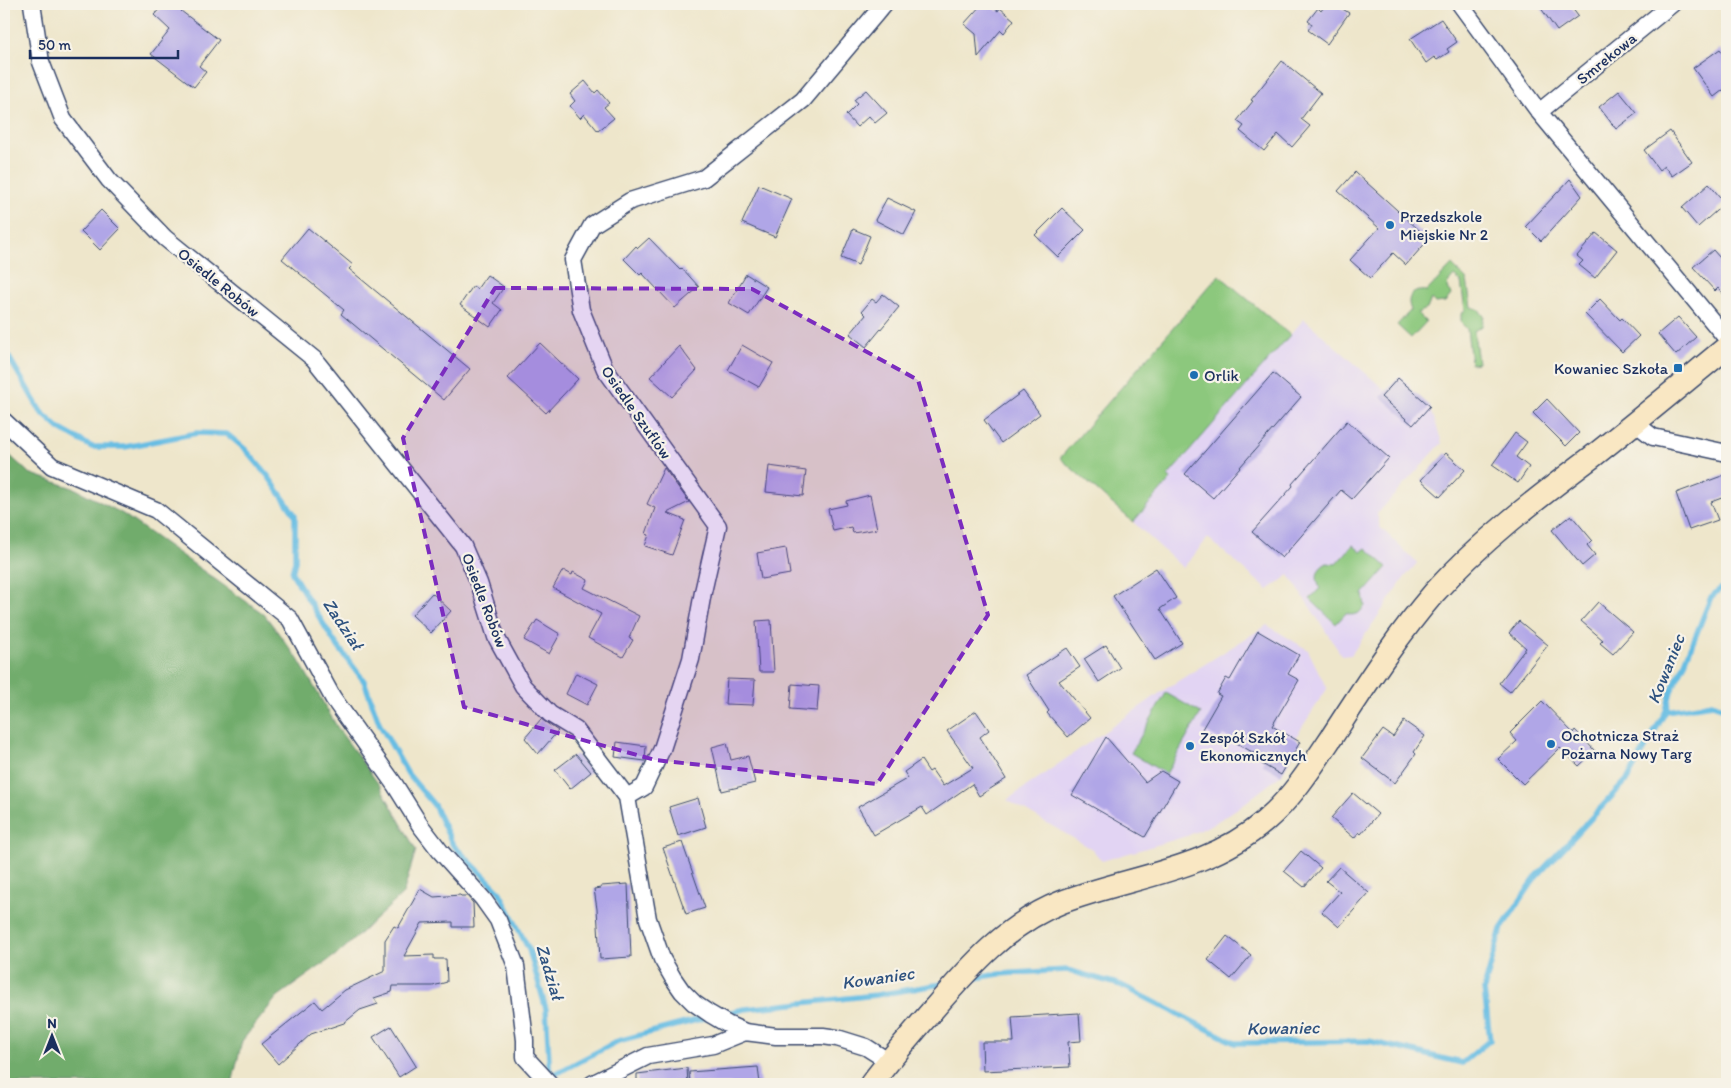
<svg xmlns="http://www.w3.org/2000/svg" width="1731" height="1088" viewBox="0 0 1731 1088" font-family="Itim,sans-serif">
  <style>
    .built { fill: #e2d4f3 }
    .green { fill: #8cc87d; stroke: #547c6e }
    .forest { fill: #71ac6c; stroke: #466e65 }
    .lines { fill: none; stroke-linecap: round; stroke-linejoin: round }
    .stream { stroke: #67bde3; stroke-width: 5.5 }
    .building { fill: #b0a6e7 }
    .street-casing { stroke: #3b4a6e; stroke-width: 19 }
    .secondary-casing { stroke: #3b4a6e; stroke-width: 25 }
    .street { stroke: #fff; stroke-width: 16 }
    .secondary { stroke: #f9e7c3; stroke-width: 22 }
    .marked { fill: #7b2cbf; fill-opacity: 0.2; stroke: #7b2cbf; stroke-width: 4; stroke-dasharray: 10 6; stroke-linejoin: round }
    .poi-dot { fill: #1f6fb2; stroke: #f7f3e8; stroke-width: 2 }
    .labels { text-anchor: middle; stroke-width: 4.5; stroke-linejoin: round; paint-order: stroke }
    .street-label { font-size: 16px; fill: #1b2f5e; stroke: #f7f3e8 }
    .poi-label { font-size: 16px; fill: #1b2f5e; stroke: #f7f3e8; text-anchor: start }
    .water-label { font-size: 18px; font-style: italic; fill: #2e527f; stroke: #f7f3e8 }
  </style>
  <rect width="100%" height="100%" fill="#f7f3e8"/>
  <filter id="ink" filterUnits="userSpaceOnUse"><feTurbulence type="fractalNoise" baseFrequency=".02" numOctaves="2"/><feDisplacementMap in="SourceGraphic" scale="10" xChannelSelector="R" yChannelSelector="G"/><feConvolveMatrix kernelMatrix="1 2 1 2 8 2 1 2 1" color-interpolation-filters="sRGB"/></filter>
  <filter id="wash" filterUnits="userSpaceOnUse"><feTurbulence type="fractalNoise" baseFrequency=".0096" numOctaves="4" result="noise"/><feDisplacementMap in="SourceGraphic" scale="20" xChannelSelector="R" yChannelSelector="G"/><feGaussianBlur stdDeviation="1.12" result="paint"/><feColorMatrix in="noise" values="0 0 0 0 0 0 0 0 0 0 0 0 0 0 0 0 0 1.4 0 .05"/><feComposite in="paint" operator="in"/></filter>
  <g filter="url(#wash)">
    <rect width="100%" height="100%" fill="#eee6cb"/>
    <path class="built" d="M 1304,319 L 1386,391 L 1400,376 L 1411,386 L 1409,388 L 1430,406 L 1442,443 L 1377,514 L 1380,527 L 1417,563 L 1405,577 L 1351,655 L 1342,656 L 1289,575 L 1268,590 L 1208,538 L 1183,568 L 1133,522 L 1171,479 L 1168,476 Z
      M 1267,625 L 1308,650 L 1327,689 L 1295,738 L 1300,742 L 1281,775 L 1241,806 L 1213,824 L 1187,836 L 1102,861 L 1092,849 L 1007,800 L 1167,688 Z"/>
    <path class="green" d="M 1452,265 L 1467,280 L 1471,307 L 1478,309 L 1484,316 L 1482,326 L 1474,331 L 1478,363 L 1471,364 L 1467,329 L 1461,323 L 1461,314 L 1465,310 L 1461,282 L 1454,276 L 1447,284 L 1451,295 L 1445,302 L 1435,303 L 1431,299 L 1427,309 L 1417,313 L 1426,322 L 1411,338 L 1397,325 L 1411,310 C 1405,297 1413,289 1427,291 Z
      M 1219,275 L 1290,335 L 1168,476 L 1171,479 L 1133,522 L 1060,458 Z
      M 1353,545 L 1361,552 L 1366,548 L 1387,567 L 1363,594 L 1365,606 L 1359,613 L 1352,615 L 1346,613 L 1336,624 L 1310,599 L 1320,588 C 1315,577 1316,569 1327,563 L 1336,564 Z
      M 1166,693 L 1201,713 L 1166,774 L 1131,753 Z"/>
    <path class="forest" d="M 4,450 L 29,473 L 76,489 L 123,514 L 264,614 L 298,659 L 339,730 L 380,786 L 416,850 L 403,894 L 340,952 L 277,997 L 242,1041 L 232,1084 L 4,1084 Z"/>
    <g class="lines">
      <path class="stream" d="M 4,349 L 41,412 L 60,429 L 92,447 L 125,447 L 197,433 L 227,434 L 245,449 L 268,476 L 295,515 L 295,561 L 292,573 L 334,641 L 364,681 L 380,725 L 408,774 L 434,805 L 453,845 L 499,891 L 529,950 L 546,1009 L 550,1077
        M 1666,711 L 1712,704 L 1727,709
        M 970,979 L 999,974 L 1067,970 L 1121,985 L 1235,1043 L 1369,1041 L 1462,1063 L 1490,1040 L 1484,989 L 1501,929 L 1536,877 L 1627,780 L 1666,711 L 1671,691 L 1684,665 L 1711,597 L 1727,583
        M 717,1015 L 745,1009 L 876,995 L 948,983
        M 536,1084 L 618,1041 L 708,1017"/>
    </g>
    <g id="blocks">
      <path class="building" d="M 164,4 L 188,4 L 181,11 L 219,40 L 199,66 L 206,72 L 194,87 L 151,54 L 170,30 L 154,15 Z
        M 982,4 L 989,4 L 998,11 L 1000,8 L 1014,20 L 1004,33 L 1001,30 L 978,57 L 976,34 L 964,24 Z
        M 1326,4 L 1335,4 L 1349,13 L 1327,44 L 1308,30 L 1312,24 L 1308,21 L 1318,8 L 1321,11 Z
        M 1538,4 L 1569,4 L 1578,16 L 1557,31 Z
        M 1441,19 L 1457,42 L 1447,49 L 1449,52 L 1437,60 L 1434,57 L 1426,63 L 1410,39 Z
        M 1720,49 L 1727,59 L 1727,87 L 1714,97 L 1693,68 Z
        M 1282,61 L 1321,93 L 1301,119 L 1310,126 L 1292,147 L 1278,134 L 1264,151 L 1240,131 L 1244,126 L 1237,121 L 1253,101 L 1251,100 Z
        M 585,81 L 595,93 L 598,90 L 609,103 L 604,107 L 614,118 L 598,131 L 584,114 L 580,118 L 570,106 L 575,101 L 570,94 Z
        M 866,90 L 887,113 L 875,123 L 869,116 L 857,127 L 846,115 L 857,104 L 854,100 Z
        M 1619,91 L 1637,113 L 1616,129 L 1599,107 Z
        M 1670,131 L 1692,162 L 1672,176 L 1664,166 L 1659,170 L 1644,150 Z
        M 1355,172 L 1429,239 L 1406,265 L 1393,253 L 1370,278 L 1350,260 L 1379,228 L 1338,191 Z
        M 1570,179 L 1582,196 L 1541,241 L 1526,226 Z
        M 1709,184 L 1725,203 L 1698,227 L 1682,208 Z
        M 759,185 L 792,199 L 775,237 L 742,223 Z
        M 887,198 L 916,212 L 904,235 L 875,220 Z
        M 1062,208 L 1085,230 L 1058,257 L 1035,235 Z
        M 101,210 L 120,229 L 100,250 L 81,231 Z
        M 308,228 L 353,265 L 349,269 L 470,369 L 444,400 L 341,314 L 344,310 L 282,259 Z
        M 853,229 L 870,236 L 858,265 L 841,258 Z
        M 1596,233 L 1617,250 L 1595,278 L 1579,265 L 1583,261 L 1577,256 Z
        M 649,238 L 680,270 L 682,268 L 699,287 L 675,308 L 642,273 L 640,275 L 624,259 L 636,246 L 638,248 Z
        M 1713,250 L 1727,266 L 1727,298 L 1718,288 L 1715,291 L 1693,267 Z
        M 746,274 L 767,287 L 749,315 L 729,303 Z
        M 487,275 L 504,287 L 493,303 L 502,310 L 490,327 L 460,305 L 473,286 L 477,289 Z
        M 883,294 L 899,307 L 866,347 L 850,334 L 866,315 L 862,311 L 872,299 L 876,302 Z
        M 1600,299 L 1620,320 L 1622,318 L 1639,336 L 1622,352 L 1585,314 Z
        M 1678,317 L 1696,337 L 1676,355 L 1658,334 Z
        M 540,343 L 578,379 L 546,413 L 508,378 Z
        M 742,345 L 773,363 L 759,387 L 728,370 Z
        M 679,346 L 697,370 L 672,397 L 650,377 Z
        M 1273,373 L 1301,397 L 1213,498 L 1185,474 Z
        M 1398,378 L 1430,406 L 1413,425 L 1381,397 Z
        M 1023,391 L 1040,414 L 1001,443 L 984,420 Z
        M 1547,399 L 1579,433 L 1566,446 L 1533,413 Z
        M 1347,421 L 1389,458 L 1352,499 L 1341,490 L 1282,558 L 1252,532 L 1293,486 L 1292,484 Z
        M 1515,433 L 1527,442 L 1516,457 L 1529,467 L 1518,483 L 1492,465 Z
        M 1446,453 L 1465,470 L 1440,497 L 1421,480 Z
        M 769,466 L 806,471 L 803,496 L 766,492 Z
        M 664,468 L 689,502 L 667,513 L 685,520 L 672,555 L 645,546 L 649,535 L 646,534 L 655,508 L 647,504 Z
        M 1727,474 L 1727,496 L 1711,502 L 1718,520 L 1689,530 L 1676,493 Z
        M 870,495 L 877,529 L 853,533 L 851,527 L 833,531 L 828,509 L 847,505 L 846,501 Z
        M 1571,515 L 1592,540 L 1587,545 L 1595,555 L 1582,566 L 1552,530 Z
        M 786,548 L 790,574 L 761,579 L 757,553 Z
        M 1156,568 L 1176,598 L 1160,609 L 1182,643 L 1155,660 L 1113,596 Z
        M 563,570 L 572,575 L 573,572 L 588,580 L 584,588 L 639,616 L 629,638 L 633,640 L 623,657 L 588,638 L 601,614 L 553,588 Z
        M 432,593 L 451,611 L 431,633 L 412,615 Z
        M 1598,602 L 1633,632 L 1613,654 L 1600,643 L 1603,640 L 1581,621 Z
        M 537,620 L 560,634 L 549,654 L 524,640 Z
        M 771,620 L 774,672 L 759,672 L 756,621 Z
        M 1519,621 L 1548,645 L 1510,692 L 1499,683 L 1526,648 L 1509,633 Z
        M 1258,631 L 1299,655 L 1288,674 L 1299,680 L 1272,726 L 1300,742 L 1281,775 L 1262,764 L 1264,759 L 1223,735 L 1220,740 L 1202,729 L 1221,696 L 1217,694 L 1226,678 L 1230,680 Z
        M 1106,645 L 1120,668 L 1099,682 L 1084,659 Z
        M 1067,648 L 1080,667 L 1059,681 L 1090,718 L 1068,737 L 1047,713 L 1049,711 L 1026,675 Z
        M 576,673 L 598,684 L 587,705 L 566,694 Z
        M 727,679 L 755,680 L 753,705 L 725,704 Z
        M 792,684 L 819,686 L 817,711 L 790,709 Z
        M 1542,701 L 1573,733 L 1575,730 L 1595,751 L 1579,766 L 1560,748 L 1523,784 L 1498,759 L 1517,741 L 1510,733 Z
        M 976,711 L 989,730 L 980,737 L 1006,779 L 979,796 L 972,784 L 927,815 L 922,807 L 874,835 L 858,807 L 908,778 L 904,772 L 921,760 L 929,772 L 932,770 L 943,786 L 973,768 L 947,731 Z
        M 541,719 L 558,731 L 538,754 L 525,738 Z
        M 1404,721 L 1425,736 L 1414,752 L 1416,754 L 1395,783 L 1362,758 L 1383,730 L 1393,737 Z
        M 1106,737 L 1145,782 L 1161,771 L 1178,781 L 1145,837 L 1072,795 Z
        M 617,742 L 646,746 L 645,761 L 615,757 Z
        M 727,743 L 731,760 L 748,756 L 755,783 L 722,791 L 712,747 Z
        M 576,754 L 591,772 L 570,789 L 555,770 Z
        M 1353,793 L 1378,814 L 1361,834 L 1359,832 L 1354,838 L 1331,818 Z
        M 698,798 L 706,827 L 678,836 L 669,807 Z
        M 682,842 L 705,908 L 686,914 L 663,848 Z
        M 1301,851 L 1321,868 L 1304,887 L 1284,871 Z
        M 1339,867 L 1369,893 L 1339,927 L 1322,912 L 1340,892 L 1326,881 Z
        M 628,884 L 631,957 L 600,959 L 597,909 L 594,889 L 601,888 L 601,886 Z
        M 420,889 L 434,897 L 460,895 L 461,896 L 467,896 L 473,903 L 474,927 L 453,927 L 453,922 L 422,923 L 404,956 L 434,955 L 434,959 L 446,959 L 447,982 L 433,986 L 393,986 L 392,992 L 374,998 L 378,1004 L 360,1010 L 344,1023 L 311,1034 L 278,1064 L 261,1044 L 315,1001 L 322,1009 L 345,990 L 385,971 L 385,940 L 394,926 L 398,928 Z
        M 1227,936 L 1251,955 L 1231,979 L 1208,960 Z
        M 1079,1013 L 1081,1041 L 1068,1042 L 1070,1067 L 983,1071 L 982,1042 L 1014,1042 L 1012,1017 Z
        M 391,1026 L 416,1066 L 399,1077 L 373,1037 Z
        M 758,1067 L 760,1084 L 690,1084 L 689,1072 Z
        M 687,1068 L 688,1084 L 637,1084 L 637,1074 Z"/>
    </g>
  </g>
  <g filter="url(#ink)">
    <use href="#blocks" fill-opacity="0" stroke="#3b4a6e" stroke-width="1"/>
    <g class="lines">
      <defs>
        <path id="street" d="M 32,4 L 41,62 L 63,119 L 109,180 L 165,238 L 314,359 L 463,546 L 479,583 L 496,637 L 523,686 L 550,714 L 576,730 L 627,797 L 648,919 L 662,959 L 673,978 L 682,991 L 694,1003 L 710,1014 L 727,1024 L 745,1032 L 776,1036 L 823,1036 L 837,1038 L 866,1047 L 888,1061
          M 1460,4 L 1539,112 L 1727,339
          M 1539,112 L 1672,4
          M 4,421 L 52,466 L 156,510 L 290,619 L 333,698 L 395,785 L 420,825 L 440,851 L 483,899 L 498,920 L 516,966 L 525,1040 L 525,1057 L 550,1084
          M 1635,423 L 1653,437 L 1727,453
          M 627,797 L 644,787 L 662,749 L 691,659 L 703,592 L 718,526 L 605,369 L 581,310 L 573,260 L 592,225 L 630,201 L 704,178 L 803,100 L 884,4
          M 592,1084 L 648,1056 L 713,1045 L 745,1032"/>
        <path id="secondary" d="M 871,1084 C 890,1059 910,1036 930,1013 C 968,969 1007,923 1062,902 C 1131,876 1207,871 1265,821 C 1293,797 1313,765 1333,735 C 1365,686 1396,637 1434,593 C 1481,541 1536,499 1592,457 C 1638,421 1682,384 1727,347"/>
      </defs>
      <use href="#street" class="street-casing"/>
      <use href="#secondary" class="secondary-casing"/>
      <use href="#street" class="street"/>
      <use href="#secondary" class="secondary"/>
    </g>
  </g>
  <path class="marked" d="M 495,288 L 752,289 L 918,380 L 988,615 L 877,784 L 655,760 L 464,707 L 403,438 Z"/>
  <g class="poi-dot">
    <circle cx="1390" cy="225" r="5"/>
    <rect x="1673" y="363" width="10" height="10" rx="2.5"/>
    <circle cx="1194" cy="375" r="5"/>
    <circle cx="1551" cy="744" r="5"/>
    <circle cx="1190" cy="746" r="5"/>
  </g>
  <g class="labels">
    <g class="street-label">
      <text transform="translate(1606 58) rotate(-39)" y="6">Smrekowa</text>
      <text transform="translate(219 282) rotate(39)" y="6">Osiedle Robów</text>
      <text transform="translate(637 412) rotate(55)" y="6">Osiedle Szuflów</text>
      <text transform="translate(485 600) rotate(69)" y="6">Osiedle Robów</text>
    </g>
    <g class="poi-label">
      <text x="1400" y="222">Przedszkole<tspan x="1400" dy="18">Miejskie Nr 2</tspan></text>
      <text x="1668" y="374" text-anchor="end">Kowaniec Szkoła</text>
      <text x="1204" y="381">Orlik</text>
      <text x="1561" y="741">Ochotnicza Straż<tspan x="1561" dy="18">Pożarna Nowy Targ</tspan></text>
      <text x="1200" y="743">Zespół Szkół<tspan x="1200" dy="18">Ekonomicznych</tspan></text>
    </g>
    <g class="water-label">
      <text transform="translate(343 624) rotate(56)" y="6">Zadział</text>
      <text transform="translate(1666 669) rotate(-68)" y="6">Kowaniec</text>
      <text transform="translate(550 972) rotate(73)" y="6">Zadział</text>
      <text transform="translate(878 978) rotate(-8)" y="6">Kowaniec</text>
      <text transform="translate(1283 1028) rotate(-1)" y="6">Kowaniec</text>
    </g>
  </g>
  <rect width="1731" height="1088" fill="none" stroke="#f7f3e8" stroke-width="20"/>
  <g transform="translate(52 1036)" stroke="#f7f3e8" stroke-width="4" paint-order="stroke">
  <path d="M0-4L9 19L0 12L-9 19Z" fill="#1b2f5e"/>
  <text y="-8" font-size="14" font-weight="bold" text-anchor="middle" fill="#1b2f5e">N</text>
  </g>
  <path d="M30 50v8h148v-8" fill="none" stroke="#1b2f5e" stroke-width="2.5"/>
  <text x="38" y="50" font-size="15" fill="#1b2f5e" stroke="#f7f3e8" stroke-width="4" paint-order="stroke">50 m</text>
</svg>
